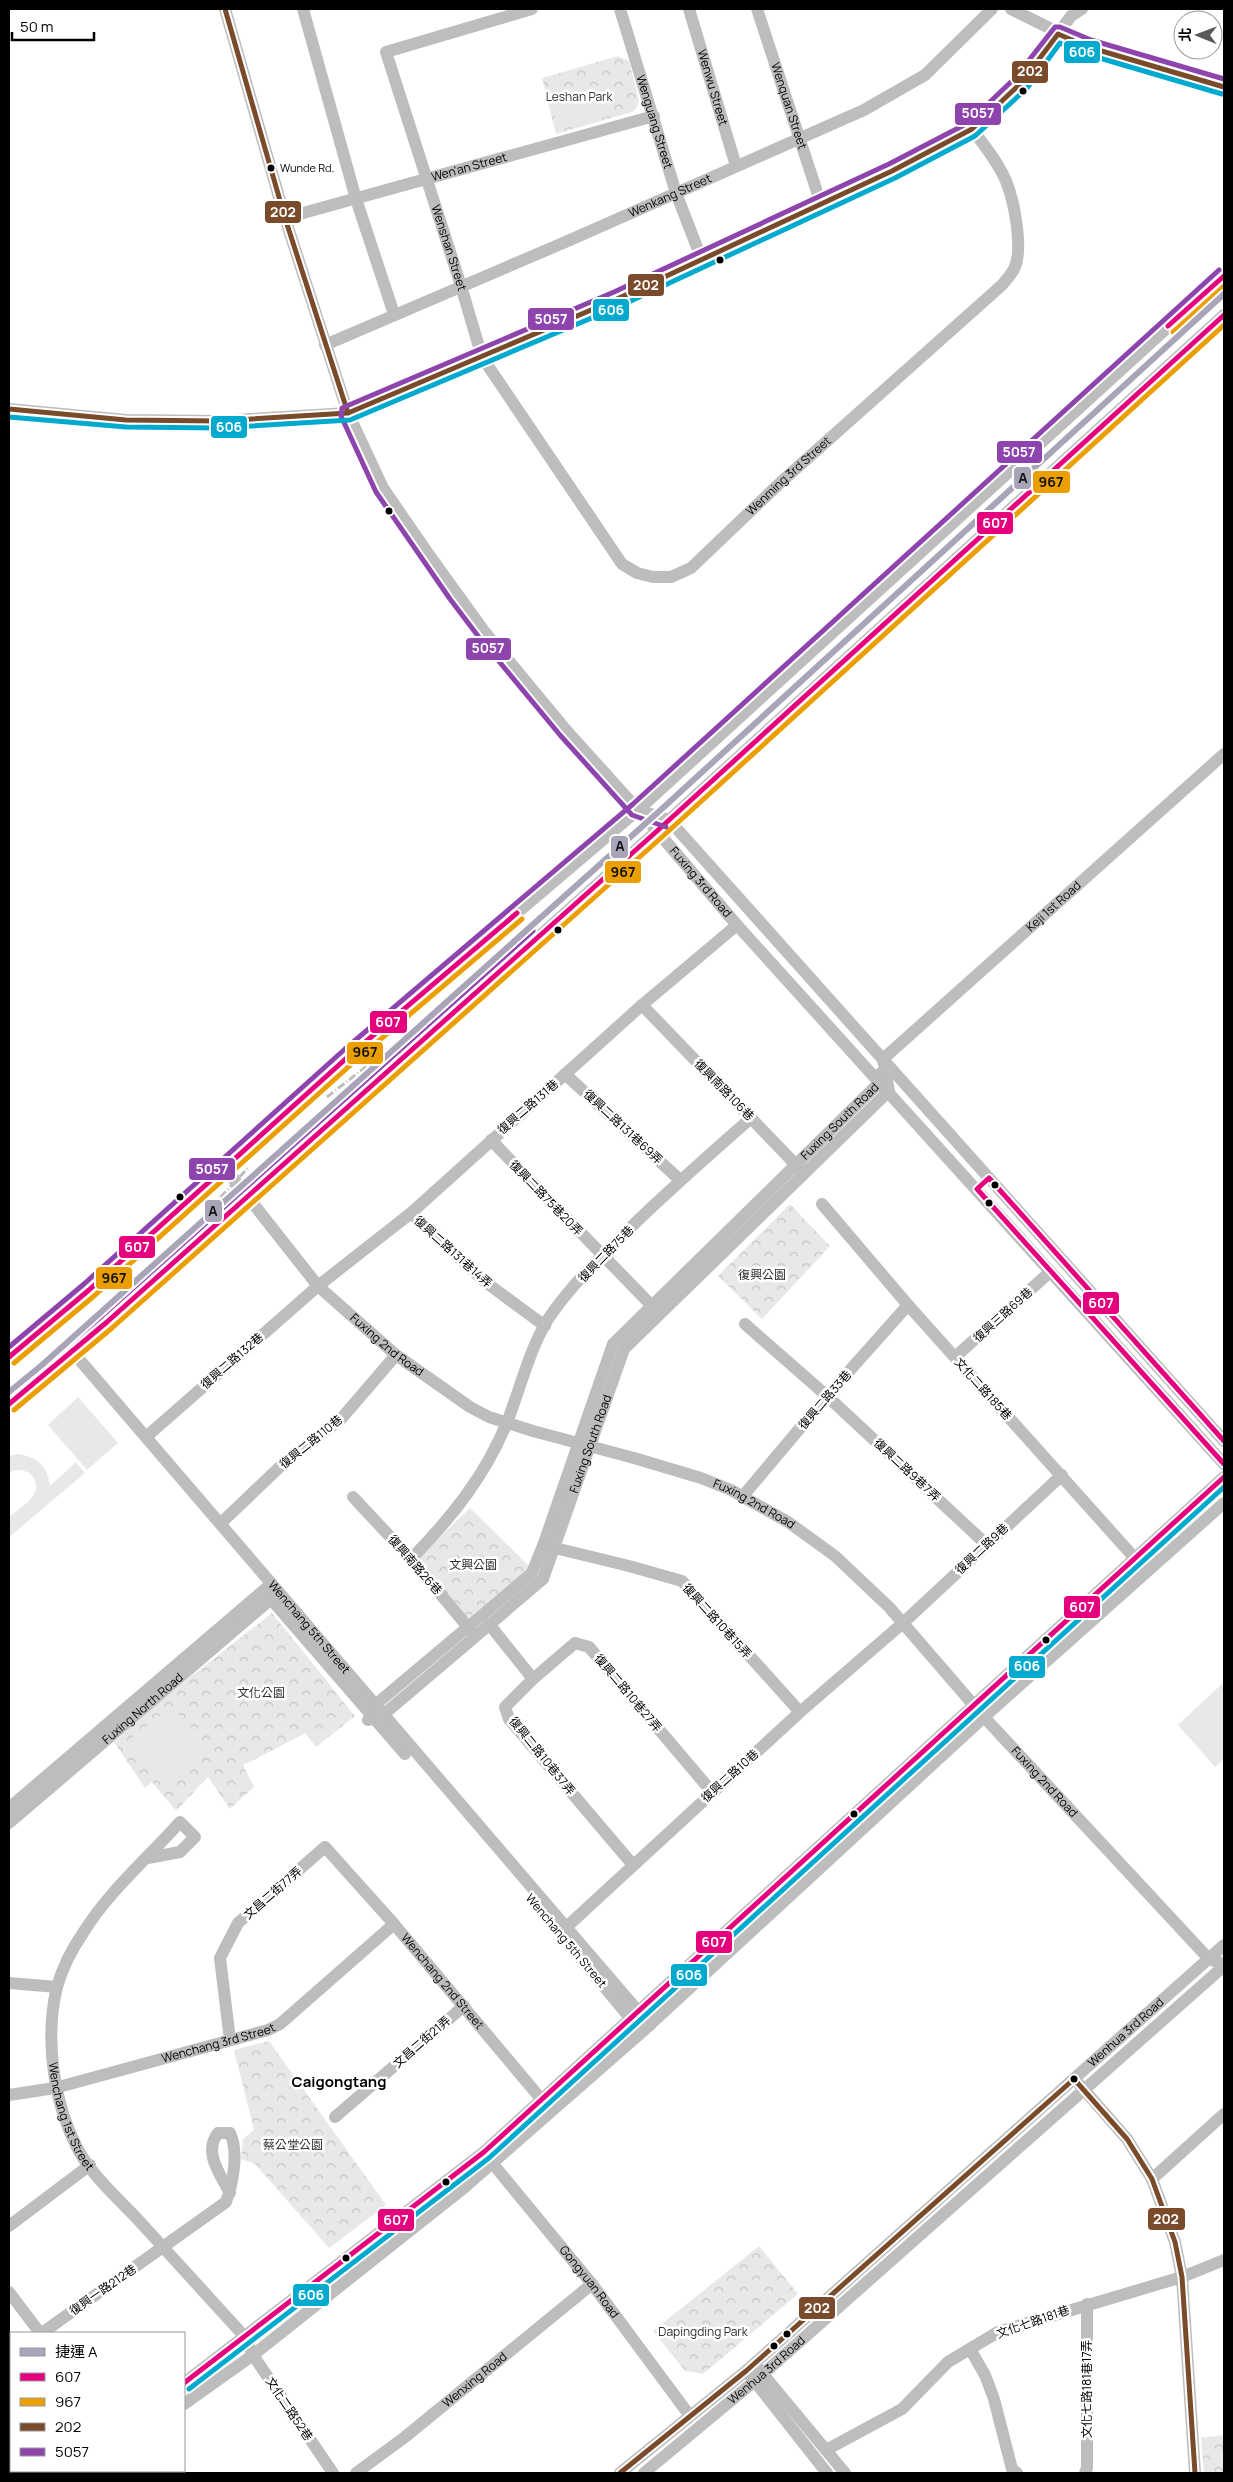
<svg xmlns="http://www.w3.org/2000/svg" width="1233" height="2482" viewBox="0 0 1233 2482" font-family="Manrope,'Noto Sans TC',sans-serif">
  <style>
    .forest { fill: url(#forest-crowns) }
    .pitch { fill: #e8e8e8 }
    .lines { fill: none; stroke-linecap: round; stroke-linejoin: round }
    .minor { stroke: #bdbdbd; stroke-width: 12 }
    .rail { stroke: #bdbdbd; stroke-width: 3; stroke-dasharray: 8 2.5 1 2.5; stroke-linecap: butt }
    .bus-1-casing { stroke: #fff; stroke-width: 9 }
    .bus-2-casing { stroke: #fff; stroke-width: 9 }
    .bus-3-casing { stroke: #fff; stroke-width: 9 }
    .bus-4-casing { stroke: #fff; stroke-width: 9 }
    .bus-5-casing { stroke: #fff; stroke-width: 9 }
    .bus-1 { stroke: #e5007d; stroke-width: 5 }
    .bus-2 { stroke: #eb9e00; stroke-width: 5 }
    .bus-3 { stroke: #7a4b2a; stroke-width: 5 }
    .bus-4 { stroke: #8e44ad; stroke-width: 5 }
    .bus-5 { stroke: #00a9ce; stroke-width: 5 }
    .metro-1-casing { stroke: #fff; stroke-width: 10 }
    .metro-1 { stroke: #aaa4b9; stroke-width: 6 }
    .bus-dot { fill: #000; stroke: #fff; stroke-width: 2 }
    .labels { text-anchor: middle; stroke-width: 5; stroke-linejoin: round; paint-order: stroke }
    .bus-label { font-size: 11px; fill: #000; stroke: #fff; text-anchor: start }
    .street-label { font-size: 12px; fill: #000; stroke: #fff }
    .park-label { font-size: 12px; fill: #2d2d2d; stroke: #fff }
    .quarter-label { font-size: 15px; font-weight: bold; fill: #000; stroke: #fff }
    .line-badge { stroke: #fff; stroke-width: 2 }
    .badge-label { font-size: 14px; text-anchor: middle; font-weight: bold; fill: #fff }
    .pale-badge-label { font-size: 14px; text-anchor: middle; font-weight: bold; fill: #111 }
  </style>
  <defs>
    <pattern id="forest-crowns" width="20" height="18" patternUnits="userSpaceOnUse" patternTransform="scale(1.25)"><rect width="20" height="18" fill="#e8e8e8"/><path d="M2 6a3 3 0 1 1 6 0M12 15a3 3 0 1 1 6 0" fill="none" stroke="#c5c5c5"/></pattern>
  </defs>
  <rect width="100%" height="100%" fill="#fff"/>
  <path class="forest" d="M 618,56 L 629,61 L 639,100 L 637,107 L 632,112 L 556,134 L 542,78 Z
    M 790,1204 L 830,1246 L 762,1319 L 718,1276 Z
    M 470,1508 L 530,1567 L 466,1620 L 417,1559 Z
    M 272,1613 L 355,1716 L 316,1747 L 306,1733 L 243,1765 L 254,1787 L 230,1809 L 208,1777 L 176,1811 L 152,1782 L 145,1788 L 114,1742 L 165,1697 Z
    M 269,2041 L 386,2205 L 329,2248 L 255,2164 L 241,2159 L 243,2139 L 254,2130 L 234,2050 Z
    M 759,2246 L 798,2294 L 703,2374 L 685,2371 L 653,2331 Z
    M 1224,2435 L 1224,2473 L 1204,2473 L 1201,2438 Z"/>
  <path class="pitch" d="M 600,85 L 608,116 L 559,130 L 551,100 Z
    M 78,1397 L 118,1443 L 87,1470 L 48,1425 Z
    M 18,1454 C 37,1457 48,1466 50,1486 L 76,1462 L 85,1473 L 9,1537 L 9,1517 C 16,1511 31,1502 35,1492 C 41,1476 22,1464 9,1473 L 9,1456 Z
    M 1224,1682 L 1224,1759 L 1215,1767 L 1178,1725 Z
    M 171,1707 L 209,1747 L 162,1785 L 125,1743 Z"/>
  <g class="lines">
    <g class="minor">
      <path id="s1" d="M 225,9 L 285,218 L 348,413 L 383,488 L 427,552 L 484,631 L 566,730 L 657,831 L 737,925 L 1224,1464"/>
      <path d="M 303,9 L 356,199 L 394,314"/>
      <path id="s2" d="M 532,9 L 386,52 L 461,286 L 482,357 L 622,564 L 637,573 L 653,577 L 671,577 L 691,568 L 781,482 L 1002,285 C 1006,280 1011,275 1014,269 C 1024,249 1014,201 1006,181 C 998,162 984,145 972,129"/>
      <path id="s3" d="M 620,9 L 676,193 L 702,260"/>
      <path id="s4" d="M 689,9 L 736,166"/>
      <path id="s5" d="M 757,9 L 821,204"/>
      <path d="M 1011,9 L 1088,47 L 1224,87"/>
      <path id="s6" d="M 285,218 L 654,116"/>
      <path id="s7" d="M 325,345 L 570,240 L 864,110 L 925,75 L 992,9"/>
      <path d="M 9,409 L 126,420 L 219,421 L 348,413 L 617,299 L 892,171 L 972,129 L 1021,83 L 1071,16 L 1082,9"/>
      <path d="M 638,810 L 669,820 L 1224,1441"/>
      <path d="M 642,1005 L 800,1169"/>
      <path id="s8" d="M 883,1059 L 1224,754"/>
      <path d="M 565,1074 L 680,1180"/>
      <path d="M 491,1140 L 652,1306"/>
      <path id="s9" d="M 225,1168 L 318,1286 L 396,1355 L 470,1407 L 489,1417 L 533,1431 L 634,1458 L 701,1478 L 731,1490 L 788,1522 L 835,1556 L 889,1607 L 984,1717 L 1209,1959 L 1224,1964"/>
      <path d="M 822,1204 L 908,1305 L 1140,1564"/>
      <path d="M 411,1213 L 484,1281 L 545,1326"/>
      <path d="M 745,1324 L 827,1396 L 987,1545"/>
      <path id="s10" d="M 72,1351 L 650,2025"/>
      <path d="M 9,1357 L 89,1290 L 350,1055 L 638,810 L 1224,276"/>
      <path d="M 955,1357 L 1050,1272"/>
      <path d="M 9,1404 L 107,1322 L 657,831 L 1224,315"/>
      <path d="M 146,1437 L 318,1286 L 411,1213 L 642,1005 L 737,925"/>
      <path d="M 743,1496 L 827,1396 L 908,1305"/>
      <path d="M 353,1497 L 411,1559 L 472,1632"/>
      <path d="M 221,1523 L 285,1462 L 341,1419 L 396,1355"/>
      <path d="M 555,1548 L 629,1566 L 682,1581 L 800,1712"/>
      <path d="M 411,1559 C 452,1517 486,1475 508,1420 C 521,1386 532,1340 553,1312 C 575,1281 604,1254 630,1228 C 669,1190 710,1154 751,1118"/>
      <path d="M 271,1584 L 271,1599 L 405,1754"/>
      <path d="M 489,1624 L 533,1679 L 505,1707 L 509,1719 L 633,1865"/>
      <path d="M 533,1679 L 575,1643 L 589,1647 L 712,1792"/>
      <path id="s11" d="M 368,1711 L 532,1573 L 544,1543 L 613,1344 L 880,1082 L 881,1073"/>
      <path id="s12" d="M 368,1720 L 383,1715 L 543,1579 L 624,1349 L 889,1091 L 883,1059"/>
      <path d="M 9,1808 L 271,1584"/>
      <path id="s13" d="M 9,1823 L 277,1594"/>
      <path id="s14" d="M 148,1858 L 180,1852 L 195,1837 L 180,1822 C 148,1858 109,1891 83,1933 C 72,1949 62,1969 57,1987 C 44,2040 54,2106 80,2153 C 95,2179 122,2202 142,2224 C 176,2261 210,2299 244,2336 L 253,2355 L 333,2473"/>
      <path d="M 560,1933 L 800,1712 L 903,1623 L 1062,1475"/>
      <path d="M 576,1953 L 635,2024"/>
      <path d="M 9,1983 L 57,1987"/>
      <path id="s15" d="M 230,2040 L 220,1958 L 238,1923 L 325,1847 L 394,1924 L 547,2106"/>
      <path d="M 1079,2084 L 1127,2139 L 1152,2179 L 1175,2242 L 1182,2277 L 1195,2473"/>
      <path id="s16" d="M 9,2095 L 55,2088 L 268,2030 L 280,2024 L 394,1924"/>
      <path d="M 335,2117 L 464,2006"/>
      <path id="s17" d="M 488,2158 L 592,2284 L 690,2416"/>
      <path d="M 1152,2179 L 1224,2114"/>
      <path d="M 9,2226 L 90,2165"/>
      <path d="M 9,2292 L 40,2333"/>
      <path d="M 42,2333 L 226,2202 C 233,2183 239,2152 230,2133 L 218,2133 C 203,2152 220,2174 230,2193"/>
      <path d="M 970,2349 L 985,2375 L 994,2399 L 1012,2469 L 1017,2473"/>
      <path d="M 9,2358 L 11,2357"/>
      <path d="M 757,2367 L 845,2473"/>
      <path d="M 749,2374 L 827,2473"/>
      <path d="M 184,2383 L 484,2152 L 1224,1477"/>
      <path d="M 184,2404 L 253,2355 L 465,2187 L 642,2032 L 984,1717 L 1224,1503"/>
      <path d="M 826,2450 L 902,2409 L 948,2362 L 998,2332 L 1182,2277 L 1224,2260"/>
      <path d="M 49,2473 L 53,2471"/>
      <path d="M 85,2473 L 88,2471"/>
      <path id="s18" d="M 356,2473 L 405,2437 L 592,2284"/>
      <path id="s19" d="M 620,2473 L 746,2371 L 1224,1945"/>
      <path id="s20" d="M 644,2473 L 763,2374 L 1224,1966"/>
      <path d="M 1085,2473 L 1087,2468 L 1087,2304"/>
    </g>
    <path class="rail" d="M 327,1097 L 421,1024
      M 182,1238 L 248,1168"/>
    <defs>
      <path id="bus-1" d="M 1168,326 L 1224,276
        M 9,1357 L 89,1290 L 350,1055 L 517,913
        M 9,1404 L 107,1322 L 657,831 L 1224,315
        M 1224,1441 L 989,1178 L 977,1189 L 1224,1464
        M 184,2383 L 484,2152 L 1224,1477"/>
      <path id="bus-2" d="M 1173,332 L 1224,286
        M 14,1363 L 94,1296 L 355,1061 L 522,919
        M 14,1410 L 112,1328 L 662,837 L 1224,325"/>
      <path id="bus-3" d="M 225,9 L 285,218 L 348,413
        M 9,409 L 126,420 L 219,421 L 348,413 L 617,299 L 892,171 L 972,129 L 1021,83 L 1058,34 L 1088,47 L 1224,87
        M 620,2473 L 746,2371 L 1074,2079 L 1127,2139 L 1152,2179 L 1175,2242 L 1182,2277 L 1195,2473"/>
      <path id="bus-4" d="M 666,827 L 632,815 L 560,735 L 478,636 L 450,599 L 376,492 L 341,416 L 342,408 L 614,292 L 889,164 L 968,123 L 1015,78 L 1055,27 L 1060,27 L 1091,40 L 1224,79
        M 9,1347 L 84,1284 L 345,1049 L 633,804 L 1219,270
        M 9,1394 L 102,1316 L 533,931"/>
      <path id="bus-5" d="M 9,417 L 126,427 L 219,428 L 350,420 L 620,306 L 895,178 L 975,136 L 1027,88 L 1060,43 L 1086,54 L 1222,94
        M 189,2389 L 489,2158 L 1224,1487"/>
    </defs>
    <use href="#bus-1" class="bus-1-casing"/>
    <use href="#bus-2" class="bus-2-casing"/>
    <use href="#bus-3" class="bus-3-casing"/>
    <use href="#bus-4" class="bus-4-casing"/>
    <use href="#bus-5" class="bus-5-casing"/>
    <use href="#bus-1" class="bus-1"/>
    <use href="#bus-2" class="bus-2"/>
    <use href="#bus-3" class="bus-3"/>
    <use href="#bus-4" class="bus-4"/>
    <use href="#bus-5" class="bus-5"/>
    <defs>
      <path id="metro-1" d="M 9,1392 L 42,1365 L 665,806 L 1224,294"/>
    </defs>
    <use href="#metro-1" class="metro-1-casing"/>
    <use href="#metro-1" class="metro-1"/>
  </g>
  <g class="bus-dot">
    <circle cx="1023" cy="91" r="4.5"/>
    <circle cx="271" cy="168" r="4.5"/>
    <circle cx="720" cy="260" r="4.5"/>
    <circle cx="389" cy="511" r="4.5"/>
    <circle cx="558" cy="930" r="4.5"/>
    <circle cx="995" cy="1185" r="4.5"/>
    <circle cx="180" cy="1197" r="4.5"/>
    <circle cx="989" cy="1203" r="4.5"/>
    <circle cx="1046" cy="1640" r="4.5"/>
    <circle cx="854" cy="1814" r="4.5"/>
    <circle cx="1074" cy="2079" r="4.5"/>
    <circle cx="446" cy="2182" r="4.5"/>
    <circle cx="346" cy="2258" r="4.5"/>
    <circle cx="787" cy="2334" r="4.5"/>
    <circle cx="774" cy="2346" r="4.5"/>
  </g>
  <g class="labels">
    <g class="bus-label">
      <text x="280" y="172">Wunde Rd.</text>
    </g>
    <g class="street-label">
      <text dy="4" stroke="none"><textPath href="#s4" startOffset="82">Wenwu Street</textPath></text>
      <text dy="4" stroke="none"><textPath href="#s5" startOffset="102">Wenquan Street</textPath></text>
      <text dy="4" stroke="none"><textPath href="#s3" startOffset="118">Wenguang Street</textPath></text>
      <text dy="4" stroke="none"><textPath href="#s6" startOffset="191">Wen'an Street</textPath></text>
      <text dy="4" stroke="none"><textPath href="#s7" startOffset="376">Wenkang Street</textPath></text>
      <text dy="4" stroke="none"><textPath href="#s2" startOffset="358">Wenshan Street</textPath></text>
      <text dy="4" stroke="none"><textPath href="#s2" startOffset="930">Wenming 3rd Street</textPath></text>
      <text dy="4" stroke="none"><textPath href="#s1" startOffset="1012">Fuxing 3rd Road</textPath></text>
      <text dy="4" stroke="none"><textPath href="#s8" startOffset="229">Keji 1st Road</textPath></text>
      <text transform="translate(724 1090) rotate(46)" y="4">復興南路106巷</text>
      <text transform="translate(528 1107) rotate(-41)" y="4">復興二路131巷</text>
      <text dy="4" stroke="none"><textPath href="#s11" startOffset="775">Fuxing South Road</textPath></text>
      <text transform="translate(623 1127) rotate(43)" y="4">復興二路131巷69弄</text>
      <text transform="translate(546 1198) rotate(46)" y="4">復興二路75巷20弄</text>
      <text transform="translate(453 1252) rotate(42)" y="4">復興二路131巷14弄</text>
      <text transform="translate(606 1254) rotate(-46)" y="4">復興二路75巷</text>
      <text transform="translate(1003 1315) rotate(-42)" y="4">復興三路69巷</text>
      <text dy="4" stroke="none"><textPath href="#s9" startOffset="241">Fuxing 2nd Road</textPath></text>
      <text transform="translate(232 1361) rotate(-41)" y="4">復興二路132巷</text>
      <text transform="translate(983 1389) rotate(48)" y="4">文化二路185巷</text>
      <text transform="translate(825 1400) rotate(-49)" y="4">復興二路33巷</text>
      <text transform="translate(311 1442) rotate(-39)" y="4">復興二路110巷</text>
      <text dy="4" stroke="none"><textPath href="#s12" startOffset="369">Fuxing South Road</textPath></text>
      <text transform="translate(907 1470) rotate(43)" y="4">復興二路9巷7弄</text>
      <text dy="4" stroke="none"><textPath href="#s9" startOffset="646">Fuxing 2nd Road</textPath></text>
      <text transform="translate(982 1549) rotate(-43)" y="4">復興二路9巷</text>
      <text transform="translate(415 1565) rotate(49)" y="4">復興南路26巷</text>
      <text transform="translate(717 1621) rotate(48)" y="4">復興二路10巷15弄</text>
      <text dy="4" stroke="none"><textPath href="#s10" startOffset="364">Wenchang 5th Street</textPath></text>
      <text transform="translate(628 1693) rotate(50)" y="4">復興二路10巷27弄</text>
      <text dy="4" stroke="none"><textPath href="#s13" startOffset="176">Fuxing North Road</textPath></text>
      <text transform="translate(542 1756) rotate(51)" y="4">復興二路10巷37弄</text>
      <text transform="translate(730 1776) rotate(-42)" y="4">復興二路10巷</text>
      <text dy="4" stroke="none"><textPath href="#s9" startOffset="1051">Fuxing 2nd Road</textPath></text>
      <text transform="translate(273 1893) rotate(-41)" y="4">文昌二街77弄</text>
      <text transform="translate(566 1941) rotate(50)" y="4">Wenchang 5th Street</text>
      <text dy="4" stroke="none"><textPath href="#s15" startOffset="416">Wenchang 2nd Street</textPath></text>
      <text dy="4" stroke="none"><textPath href="#s19" startOffset="671">Wenhua 3rd Road</textPath></text>
      <text dy="4" stroke="none"><textPath href="#s16" startOffset="216">Wenchang 3rd Street</textPath></text>
      <text transform="translate(422 2042) rotate(-41)" y="4">文昌二街21弄</text>
      <text dy="4" stroke="none"><textPath href="#s14" startOffset="416">Wenchang 1st Street</textPath></text>
      <text dy="4" stroke="none"><textPath href="#s17" startOffset="160">Gongyuan Road</textPath></text>
      <text transform="translate(103 2290) rotate(-35)" y="4">復興一路212巷</text>
      <text transform="translate(1033 2322) rotate(-19)" y="4">文化七路181巷</text>
      <text dy="4" stroke="none"><textPath href="#s20" startOffset="160">Wenhua 3rd Road</textPath></text>
      <text dy="4" stroke="none"><textPath href="#s18" startOffset="151">Wenxing Road</textPath></text>
      <text transform="translate(1087 2389) rotate(-90)" y="4">文化七路181巷17弄</text>
      <text transform="translate(289 2409) rotate(56)" y="4">文化二路52巷</text>
    </g>
    <g class="park-label">
      <text x="579" y="101">Leshan Park</text>
      <text x="762" y="1279">復興公園</text>
      <text x="473" y="1569">文興公園</text>
      <text x="261" y="1697">文化公園</text>
      <text x="293" y="2149">蔡公堂公園</text>
      <text x="703" y="2336">Dapingding Park</text>
    </g>
    <g class="quarter-label">
      <text x="339" y="2087">Caigongtang</text>
    </g>
  </g>
  <g class="line-badge">
    <rect x="1063" y="40" width="38" height="24" rx="5" fill="#00a9ce"/>
    <rect x="1011" y="60" width="38" height="24" rx="5" fill="#7a4b2a"/>
    <rect x="954" y="102" width="48" height="24" rx="5" fill="#8e44ad"/>
    <rect x="264" y="200" width="38" height="24" rx="5" fill="#7a4b2a"/>
    <rect x="627" y="273" width="38" height="24" rx="5" fill="#7a4b2a"/>
    <rect x="592" y="298" width="38" height="24" rx="5" fill="#00a9ce"/>
    <rect x="527" y="307" width="48" height="24" rx="5" fill="#8e44ad"/>
    <rect x="210" y="415" width="38" height="24" rx="5" fill="#00a9ce"/>
    <rect x="996" y="440" width="47" height="24" rx="5" fill="#8e44ad"/>
    <rect x="1013" y="466" width="19" height="24" rx="5" fill="#aaa4b9"/>
    <rect x="1032" y="470" width="39" height="24" rx="5" fill="#eb9e00"/>
    <rect x="976" y="511" width="38" height="24" rx="5" fill="#e5007d"/>
    <rect x="465" y="637" width="47" height="24" rx="5" fill="#8e44ad"/>
    <rect x="610" y="835" width="19" height="24" rx="5" fill="#aaa4b9"/>
    <rect x="604" y="860" width="38" height="24" rx="5" fill="#eb9e00"/>
    <rect x="369" y="1010" width="39" height="24" rx="5" fill="#e5007d"/>
    <rect x="346" y="1041" width="38" height="24" rx="5" fill="#eb9e00"/>
    <rect x="188" y="1157" width="48" height="24" rx="5" fill="#8e44ad"/>
    <rect x="204" y="1199" width="19" height="24" rx="5" fill="#aaa4b9"/>
    <rect x="118" y="1235" width="38" height="24" rx="5" fill="#e5007d"/>
    <rect x="95" y="1266" width="38" height="24" rx="5" fill="#eb9e00"/>
    <rect x="1082" y="1291" width="38" height="24" rx="5" fill="#e5007d"/>
    <rect x="1063" y="1595" width="38" height="24" rx="5" fill="#e5007d"/>
    <rect x="1008" y="1655" width="38" height="24" rx="5" fill="#00a9ce"/>
    <rect x="695" y="1930" width="38" height="24" rx="5" fill="#e5007d"/>
    <rect x="670" y="1963" width="38" height="24" rx="5" fill="#00a9ce"/>
    <rect x="1147" y="2207" width="39" height="24" rx="5" fill="#7a4b2a"/>
    <rect x="377" y="2208" width="38" height="24" rx="5" fill="#e5007d"/>
    <rect x="292" y="2283" width="38" height="24" rx="5" fill="#00a9ce"/>
    <rect x="798" y="2296" width="38" height="24" rx="5" fill="#7a4b2a"/>
  </g>
  <g class="badge-label">
    <text x="1082" y="57">606</text>
    <text x="1030" y="76">202</text>
    <text x="978" y="118">5057</text>
    <text x="283" y="217">202</text>
    <text x="646" y="290">202</text>
    <text x="611" y="315">606</text>
    <text x="551" y="324">5057</text>
    <text x="229" y="432">606</text>
    <text x="1019" y="457">5057</text>
    <text x="995" y="528">607</text>
    <text x="488" y="653">5057</text>
    <text x="388" y="1027">607</text>
    <text x="212" y="1174">5057</text>
    <text x="137" y="1252">607</text>
    <text x="1101" y="1308">607</text>
    <text x="1082" y="1612">607</text>
    <text x="1027" y="1671">606</text>
    <text x="714" y="1947">607</text>
    <text x="689" y="1980">606</text>
    <text x="1166" y="2224">202</text>
    <text x="396" y="2225">607</text>
    <text x="311" y="2300">606</text>
    <text x="817" y="2313">202</text>
  </g>
  <g class="pale-badge-label">
    <text x="1023" y="483">A</text>
    <text x="1051" y="487">967</text>
    <text x="620" y="851">A</text>
    <text x="623" y="877">967</text>
    <text x="365" y="1057">967</text>
    <text x="213" y="1216">A</text>
    <text x="114" y="1283">967</text>
  </g>
  <rect width="1233" height="2482" fill="none" stroke="#000000" stroke-width="20"/>
  <rect x="10" y="2332" width="175" height="140" fill="#ffffff" stroke="#999999"/>
  <rect x="20" y="2348" width="25" height="8" fill="#aaa4b9" stroke="#999999"/>
  <text x="55" y="2357" font-size="15" fill="#000000">捷運 A</text>
  <rect x="20" y="2373" width="25" height="8" fill="#e5007d" stroke="#999999"/>
  <text x="55" y="2382" font-size="15" fill="#000000">607</text>
  <rect x="20" y="2398" width="25" height="8" fill="#eb9e00" stroke="#999999"/>
  <text x="55" y="2407" font-size="15" fill="#000000">967</text>
  <rect x="20" y="2423" width="25" height="8" fill="#7a4b2a" stroke="#999999"/>
  <text x="55" y="2432" font-size="15" fill="#000000">202</text>
  <rect x="20" y="2448" width="25" height="8" fill="#8e44ad" stroke="#999999"/>
  <text x="55" y="2457" font-size="15" fill="#000000">5057</text>
  <g transform="translate(1198 35) rotate(271)"><circle r="24" fill="#ffffff" stroke="#999999"/>
  <path d="M0-4L9 19L0 12L-9 19Z" fill="#595959"/>
  <text y="-8" font-size="14" font-weight="bold" text-anchor="middle" fill="#000000">北</text>
  </g>
  <path d="M12 32v8h82v-8" fill="none" stroke="#000000" stroke-width="2.5"/>
  <text x="20" y="32" font-size="15" fill="#000000" stroke="#ffffff" stroke-width="4" paint-order="stroke">50 m</text>
</svg>
